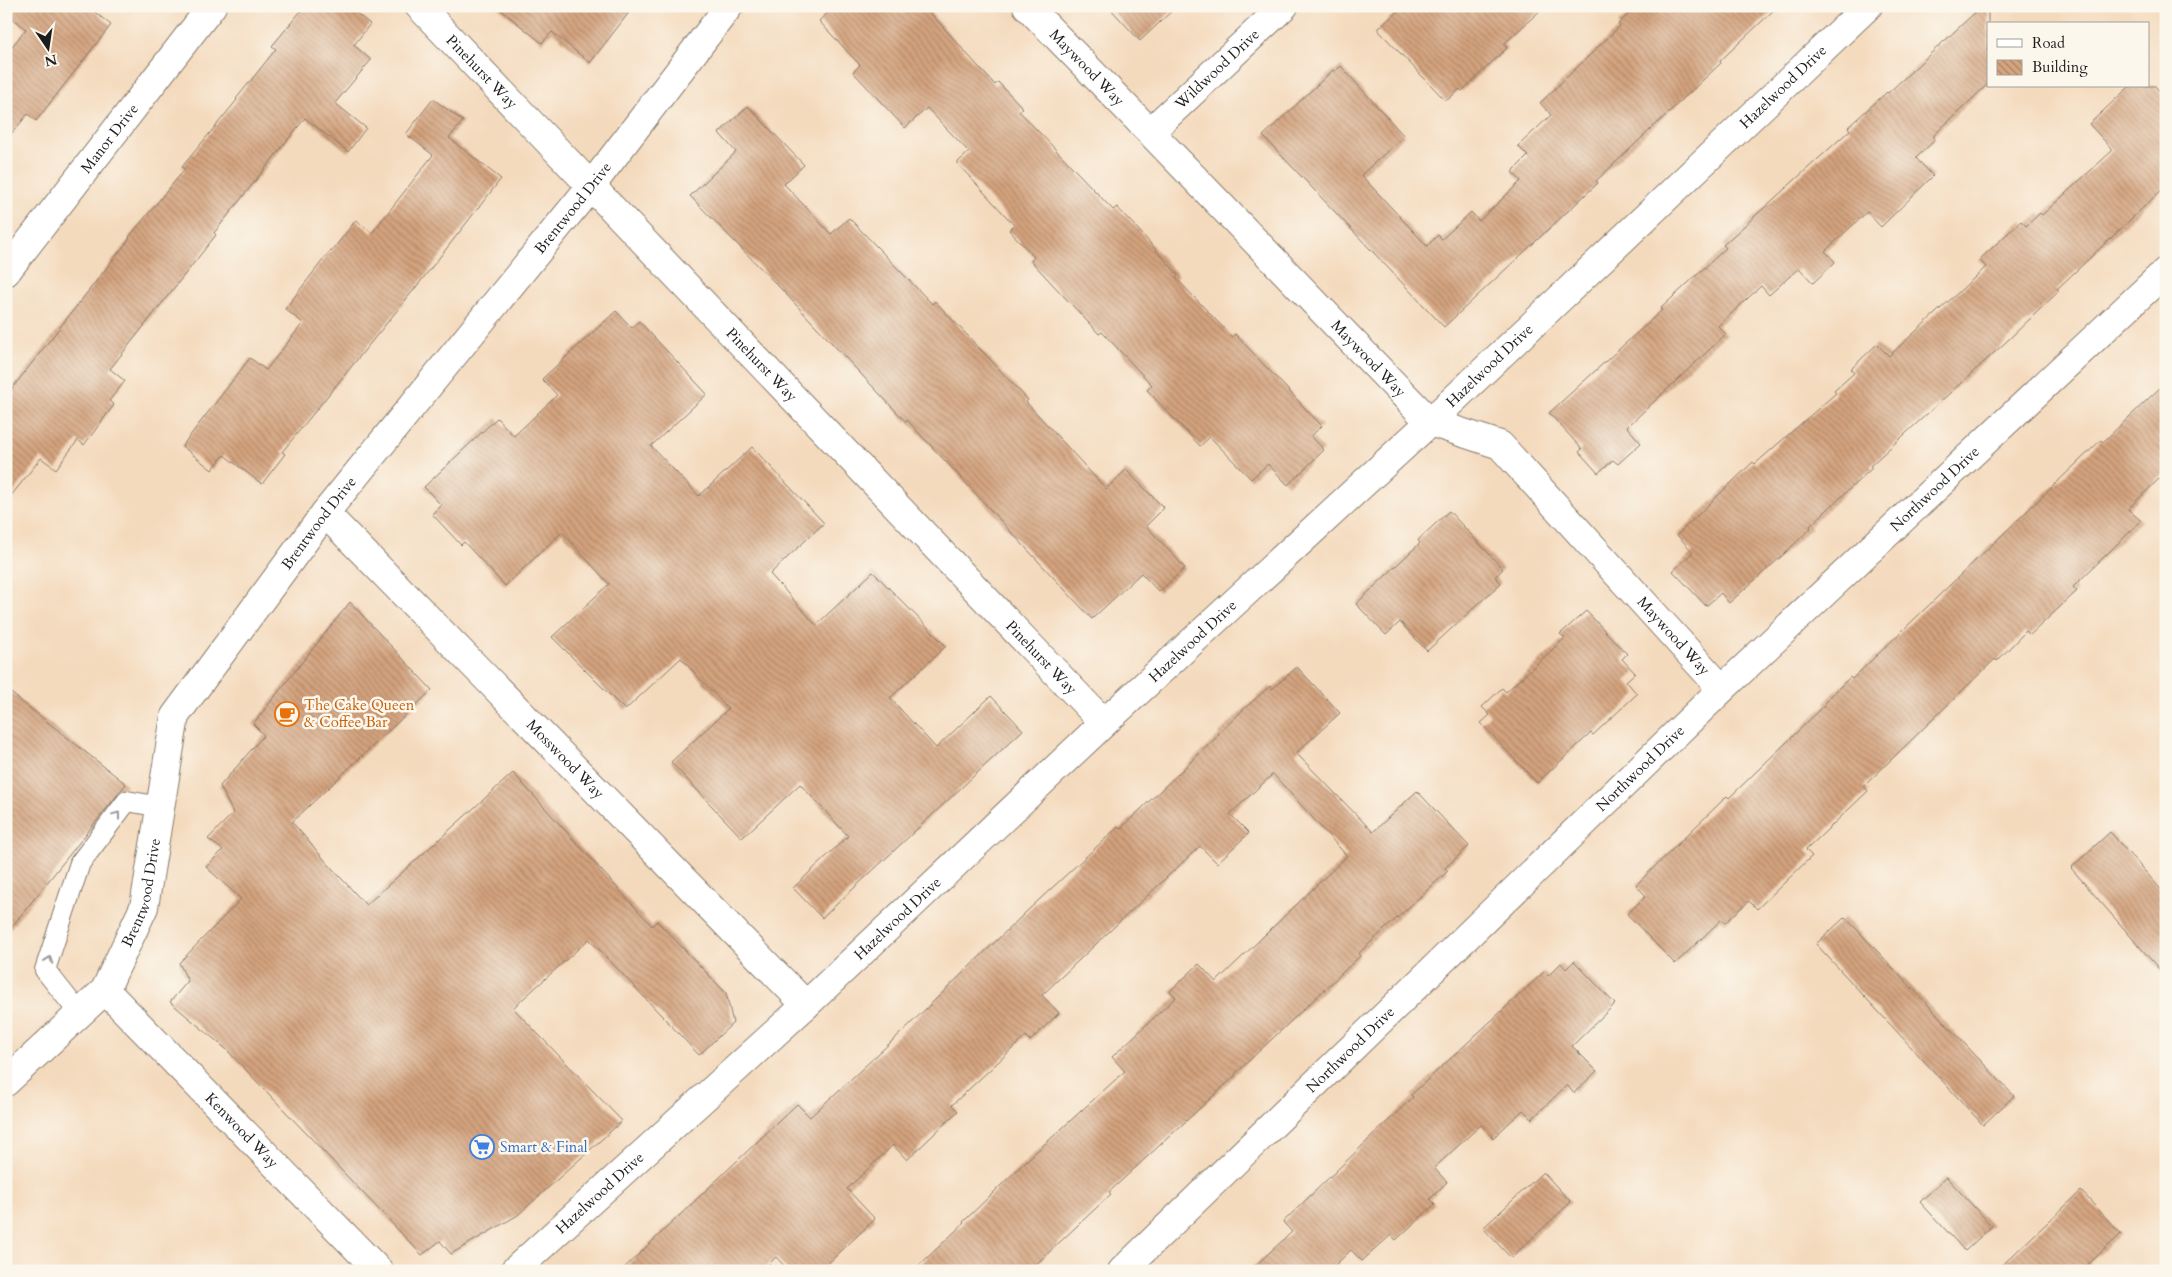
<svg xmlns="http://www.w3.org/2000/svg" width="2172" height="1277" viewBox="0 0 2172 1277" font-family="Cardo,serif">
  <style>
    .building { fill: url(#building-back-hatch) }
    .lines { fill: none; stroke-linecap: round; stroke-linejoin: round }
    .service-casing { stroke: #887b6c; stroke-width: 22 }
    .minor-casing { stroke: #887b6c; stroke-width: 30 }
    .service { stroke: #fff; stroke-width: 20 }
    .minor { stroke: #fff; stroke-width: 28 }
    .oneway { stroke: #999 }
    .labels { text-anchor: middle; stroke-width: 5; stroke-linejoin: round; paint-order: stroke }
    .street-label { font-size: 15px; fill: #1c1c1c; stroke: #fbf7ec }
    .food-label { font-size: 15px; fill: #c56008; stroke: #fbf7ec; text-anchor: start }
    .shop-label { font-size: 15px; fill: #366cbe; stroke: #fbf7ec; text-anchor: start }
  </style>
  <defs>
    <pattern id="building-back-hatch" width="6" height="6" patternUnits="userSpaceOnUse" patternTransform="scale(1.25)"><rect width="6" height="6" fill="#d4a37e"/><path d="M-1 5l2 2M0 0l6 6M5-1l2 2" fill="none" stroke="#ab8466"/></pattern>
  </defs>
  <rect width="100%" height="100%" fill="#fbf7ec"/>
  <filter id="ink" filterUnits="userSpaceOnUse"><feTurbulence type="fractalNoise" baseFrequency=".02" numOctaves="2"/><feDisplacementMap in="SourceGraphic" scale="10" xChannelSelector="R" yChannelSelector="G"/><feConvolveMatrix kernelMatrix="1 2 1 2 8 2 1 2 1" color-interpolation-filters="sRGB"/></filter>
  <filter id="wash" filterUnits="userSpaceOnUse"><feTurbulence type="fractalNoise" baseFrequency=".0096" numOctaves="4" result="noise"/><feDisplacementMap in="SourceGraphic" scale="20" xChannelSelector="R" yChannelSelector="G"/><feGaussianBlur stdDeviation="1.12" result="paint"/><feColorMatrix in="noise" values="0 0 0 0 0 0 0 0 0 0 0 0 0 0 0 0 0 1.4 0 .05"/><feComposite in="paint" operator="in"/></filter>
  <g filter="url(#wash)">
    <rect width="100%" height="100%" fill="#f4dabd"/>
    <g id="blocks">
      <path class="building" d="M 6,6 L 87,6 L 111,25 L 36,121 L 28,114 L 6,140 L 6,54 L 26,29 L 6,13 Z
        M 305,6 L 348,6 L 370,24 L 354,45 L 371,60 L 335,103 L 366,128 L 348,152 L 305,118 L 214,233 L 216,235 L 110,369 L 125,381 L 109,401 L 114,405 L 84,445 L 78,440 L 56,469 L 41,458 L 6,502 L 6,396 L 130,238 L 129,237 L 185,169 L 182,167 L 237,100 L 236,99 L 276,49 L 272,46 Z
        M 496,6 L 634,6 L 590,63 L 552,32 L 542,43 Z
        M 835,6 L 924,6 L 995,85 L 998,82 L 1023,108 L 1019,111 L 1113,210 L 1117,207 L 1143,235 L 1178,275 L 1176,278 L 1232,337 L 1235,334 L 1322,426 L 1311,436 L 1324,450 L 1288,485 L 1268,464 L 1251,479 L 1210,437 L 1200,446 L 1147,390 L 1152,385 L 1102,332 L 1099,334 L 1031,261 L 1034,257 L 1009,230 L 1014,225 L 957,163 L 969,152 L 927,108 L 905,128 L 853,72 L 860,65 L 819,21 Z
        M 1108,6 L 1177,6 L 1140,41 Z
        M 1403,6 L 1545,6 L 1504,44 L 1507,48 L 1462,91 L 1460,89 L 1446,101 L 1379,31 L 1379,28 Z
        M 1637,6 L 1778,6 L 1720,61 L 1721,63 L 1596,181 L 1598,183 L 1444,327 L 1263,136 L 1333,70 L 1335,71 L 1341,66 L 1404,136 L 1361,175 L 1427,246 L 1438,235 L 1442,239 L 1471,212 L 1479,221 L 1521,181 L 1512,172 L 1528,156 L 1518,146 L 1551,115 L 1540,103 L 1620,26 L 1618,24 Z
        M 1982,6 L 1988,6 L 1988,84 L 1934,135 L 1934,141 L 1916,158 L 1933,176 L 1881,227 L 1867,212 L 1825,251 L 1835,262 L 1813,283 L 1799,268 L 1769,295 L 1761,286 L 1718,326 L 1726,334 L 1627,427 L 1641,443 L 1618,464 L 1613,460 L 1598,473 L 1579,452 L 1582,449 L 1549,413 L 1662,310 L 1660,309 L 1726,248 L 1723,245 L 1850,130 L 1848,127 L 1887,92 L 1888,93 Z
        M 2130,86 L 2155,86 L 2166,98 L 2166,186 L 2057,289 L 2059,291 L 2007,341 L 1870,466 L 1872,468 L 1810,526 L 1811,528 L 1782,556 L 1729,603 L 1721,593 L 1706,606 L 1673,571 L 1693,552 L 1677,535 L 1753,462 L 1755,464 L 1836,393 L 1834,391 L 1854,373 L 1851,369 L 1877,344 L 1889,356 L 1986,267 L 1979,260 L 2021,221 L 2026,226 L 2040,213 L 2042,215 L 2113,150 L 2089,124 Z
        M 433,99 L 463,121 L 449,138 L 501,179 L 421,281 L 282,452 L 285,454 L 262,484 L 224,455 L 212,470 L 182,446 L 250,358 L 266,370 L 303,323 L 285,309 L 330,251 L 331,252 L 356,220 L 372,233 L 433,155 L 406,134 Z
        M 748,106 L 804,165 L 784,184 L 831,234 L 849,218 L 932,304 L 935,301 L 1028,400 L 1026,402 L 1106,489 L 1126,470 L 1164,508 L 1146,526 L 1185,568 L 1159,592 L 1141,573 L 1092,619 L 907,420 L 906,422 L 783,291 L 690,196 L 736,152 L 719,133 Z
        M 616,311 L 632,328 L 639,321 L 707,394 L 651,446 L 699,496 L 752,447 L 824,523 L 770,574 L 816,625 L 873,572 L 946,646 L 890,698 L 936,748 L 991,696 L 1023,730 L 822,918 L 793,888 L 848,836 L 800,784 L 742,838 L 710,804 L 671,762 L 728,709 L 681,658 L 625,710 L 552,637 L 609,584 L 562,532 L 505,586 L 464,542 L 461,545 L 432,514 L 441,505 L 424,487 L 497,418 L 514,436 L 557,395 L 542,379 Z
        M 2166,382 L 2166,472 L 2128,509 L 2141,521 L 2073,587 L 2077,591 L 2030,635 L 2026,631 L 1997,661 L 1995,659 L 1864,786 L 1868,791 L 1806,850 L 1812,856 L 1757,909 L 1749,901 L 1725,923 L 1722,919 L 1675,964 L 1627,914 L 1646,896 L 1636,885 L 1727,796 L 1729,798 L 1825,705 L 1824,703 L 1850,677 L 1852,679 L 2101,440 L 2103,442 Z
        M 1449,511 L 1503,569 L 1495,577 L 1501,583 L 1427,651 L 1400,622 L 1386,635 L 1356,604 L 1420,543 L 1418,540 Z
        M 350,602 L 432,690 L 292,822 L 329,865 L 366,905 L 513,773 L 652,926 L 657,921 L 726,993 L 733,1023 L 699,1055 L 589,939 L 513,1008 L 622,1121 L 518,1215 L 451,1254 L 440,1241 L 422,1255 L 226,1049 L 170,1002 L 188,981 L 179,963 L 241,899 L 206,867 L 223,850 L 208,839 L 233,813 L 220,786 L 264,735 L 253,724 Z
        M 1586,611 L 1627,654 L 1622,659 L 1635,673 L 1626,681 L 1637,694 L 1593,735 L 1591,733 L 1537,783 L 1481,723 L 1490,715 L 1482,707 L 1502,688 L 1506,692 L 1565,638 L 1560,634 Z
        M 1297,667 L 1340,713 L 1296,753 L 1373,832 L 1417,791 L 1469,846 L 1445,868 L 1448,871 L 1358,954 L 1360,956 L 1235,1074 L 1236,1075 L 1109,1192 L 1111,1194 L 1029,1271 L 913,1271 L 964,1223 L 963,1222 L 1025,1162 L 1125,1071 L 1112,1057 L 1176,997 L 1170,991 L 1199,964 L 1216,982 L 1347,856 L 1273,774 L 1230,814 L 1249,833 L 1217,863 L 1200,846 L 1042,995 L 1059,1013 L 1030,1041 L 1026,1036 L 952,1105 L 958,1111 L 907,1160 L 893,1145 L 847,1189 L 875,1219 L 820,1271 L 789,1271 L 776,1257 L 762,1271 L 621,1271 L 797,1104 L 810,1117 L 904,1030 L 1027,911 L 1118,827 L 1120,829 L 1219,735 L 1218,734 L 1245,708 L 1270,686 L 1272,689 Z
        M 6,689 L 126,784 L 6,934 Z
        M 2110,832 L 2166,895 L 2166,977 L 2071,868 Z
        M 1845,917 L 2014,1096 L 1983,1125 L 1816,944 Z
        M 1574,961 L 1615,1004 L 1572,1046 L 1597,1071 L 1574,1093 L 1567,1085 L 1532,1119 L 1523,1110 L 1493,1138 L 1481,1125 L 1434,1168 L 1447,1182 L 1430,1199 L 1435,1204 L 1396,1240 L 1391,1235 L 1362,1261 L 1351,1250 L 1329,1271 L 1249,1271 L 1292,1232 L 1283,1222 L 1413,1097 L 1411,1095 L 1544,972 L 1548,976 L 1561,963 L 1566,969 Z
        M 1543,1172 L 1571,1202 L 1511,1258 L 1483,1228 Z
        M 1946,1177 L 1992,1226 L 1965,1251 L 1920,1202 Z
        M 2081,1191 L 2121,1234 L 2081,1271 L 1996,1271 Z"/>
    </g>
  </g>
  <g filter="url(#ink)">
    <use href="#blocks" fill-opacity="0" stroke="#887b6c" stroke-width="1"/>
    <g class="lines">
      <defs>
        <path id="service" d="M 80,1014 L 45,970 L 80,863 L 127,801 L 161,807"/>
        <g id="minor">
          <path id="s1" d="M 419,6 L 1104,723"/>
          <path id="s2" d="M 1027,6 L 1150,132 L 1430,422 L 1500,445 L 1722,689"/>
          <path id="s3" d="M 1150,132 L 1284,6"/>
          <path id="s4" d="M 6,272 L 212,6"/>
          <path id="s5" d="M 325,513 L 806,1005"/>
          <path id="s6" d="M 105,990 L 379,1271"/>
          <path id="s7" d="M 6,1082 L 105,990 L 144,907 L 175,716 L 325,513 L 591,186 L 729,6"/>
          <path id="s8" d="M 514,1271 L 806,1005 L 1104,723 L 1430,422 L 1868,6"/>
          <path id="s9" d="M 1122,1271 L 1722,689 L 2166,271"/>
        </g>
      </defs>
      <use href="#service" class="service-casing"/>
      <use href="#minor" class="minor-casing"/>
      <use href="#service" class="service"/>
      <use href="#minor" class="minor"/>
    </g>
    <defs><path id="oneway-chevron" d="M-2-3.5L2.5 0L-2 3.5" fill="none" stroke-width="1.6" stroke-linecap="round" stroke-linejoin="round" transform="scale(1.25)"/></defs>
    <g class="oneway">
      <use href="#oneway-chevron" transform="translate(117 815) rotate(-53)"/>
      <use href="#oneway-chevron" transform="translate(49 960) rotate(-71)"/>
    </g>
  </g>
  <defs>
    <symbol id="cafe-ring" viewBox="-11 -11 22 22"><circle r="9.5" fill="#fbf7ec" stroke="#e8710a" stroke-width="1.5"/><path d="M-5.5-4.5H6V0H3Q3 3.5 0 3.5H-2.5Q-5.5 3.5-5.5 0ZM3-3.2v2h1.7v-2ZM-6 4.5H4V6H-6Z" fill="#e8710a"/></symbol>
    <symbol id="supermarket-ring" viewBox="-11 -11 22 22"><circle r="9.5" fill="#fbf7ec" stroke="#3f7fe0" stroke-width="1.5"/><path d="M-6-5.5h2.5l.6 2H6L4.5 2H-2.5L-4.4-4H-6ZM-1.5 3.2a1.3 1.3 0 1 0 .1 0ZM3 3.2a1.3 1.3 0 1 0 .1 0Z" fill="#3f7fe0"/></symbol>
  </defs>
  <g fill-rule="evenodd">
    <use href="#cafe-ring" x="273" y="700" width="28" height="28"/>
    <use href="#supermarket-ring" x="468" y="1133" width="28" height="28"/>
  </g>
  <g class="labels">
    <g class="street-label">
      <text dy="5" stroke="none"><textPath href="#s2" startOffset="86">Maywood Way</textPath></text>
      <text dy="5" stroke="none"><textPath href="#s3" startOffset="92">Wildwood Drive</textPath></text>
      <text dy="5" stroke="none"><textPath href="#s1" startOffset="91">Pinehurst Way</textPath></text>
      <text dy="5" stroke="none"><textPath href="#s8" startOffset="1736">Hazelwood Drive</textPath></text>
      <text dy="5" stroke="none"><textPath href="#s4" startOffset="169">Manor Drive</textPath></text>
      <text dy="5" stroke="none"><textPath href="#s7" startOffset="1066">Brentwood Drive</textPath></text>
      <text dy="5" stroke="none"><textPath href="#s2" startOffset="491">Maywood Way</textPath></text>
      <text dy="5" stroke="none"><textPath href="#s1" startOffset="496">Pinehurst Way</textPath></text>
      <text dy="5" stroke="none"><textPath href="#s8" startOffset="1331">Hazelwood Drive</textPath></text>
      <text dy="5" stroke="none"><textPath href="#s9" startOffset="1128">Northwood Drive</textPath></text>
      <text dy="5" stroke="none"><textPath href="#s7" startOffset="661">Brentwood Drive</textPath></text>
      <text dy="5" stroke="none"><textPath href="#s2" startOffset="911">Maywood Way</textPath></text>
      <text dy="5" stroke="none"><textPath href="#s8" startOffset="926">Hazelwood Drive</textPath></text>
      <text dy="5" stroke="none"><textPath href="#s1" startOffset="901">Pinehurst Way</textPath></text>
      <text dy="5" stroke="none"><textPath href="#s5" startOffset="344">Mosswood Way</textPath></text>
      <text dy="5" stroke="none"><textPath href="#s9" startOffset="722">Northwood Drive</textPath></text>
      <text dy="5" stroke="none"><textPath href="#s7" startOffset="240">Brentwood Drive</textPath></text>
      <text dy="5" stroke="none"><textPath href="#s8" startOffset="521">Hazelwood Drive</textPath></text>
      <text dy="5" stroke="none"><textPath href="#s9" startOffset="318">Northwood Drive</textPath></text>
      <text dy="5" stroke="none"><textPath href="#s6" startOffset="196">Kenwood Way</textPath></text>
      <text dy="5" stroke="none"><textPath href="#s8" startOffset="116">Hazelwood Drive</textPath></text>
    </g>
    <g class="food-label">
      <text x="304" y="710">The Cake Queen<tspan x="304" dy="17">&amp; Coffee Bar</tspan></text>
    </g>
    <g class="shop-label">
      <text x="500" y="1152">Smart &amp; Final</text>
    </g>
  </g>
  <rect width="2172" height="1277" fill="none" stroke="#fbf7ec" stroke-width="25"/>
  <rect x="1987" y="22" width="162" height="65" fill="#fbf7ec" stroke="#a29f99"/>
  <rect x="1997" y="39" width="25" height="8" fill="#ffffff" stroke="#a29f99"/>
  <text x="2032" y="48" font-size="15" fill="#1c1c1c">Road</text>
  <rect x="1997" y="60" width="25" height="15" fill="url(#building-back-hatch)" stroke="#a29f99"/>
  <text x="2032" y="72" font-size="15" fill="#1c1c1c">Building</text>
  <g transform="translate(48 48) rotate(167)" stroke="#fbf7ec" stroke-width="4" paint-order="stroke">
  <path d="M0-4L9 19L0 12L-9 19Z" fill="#1c1c1c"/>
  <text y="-8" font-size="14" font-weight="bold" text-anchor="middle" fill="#1c1c1c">N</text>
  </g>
</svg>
